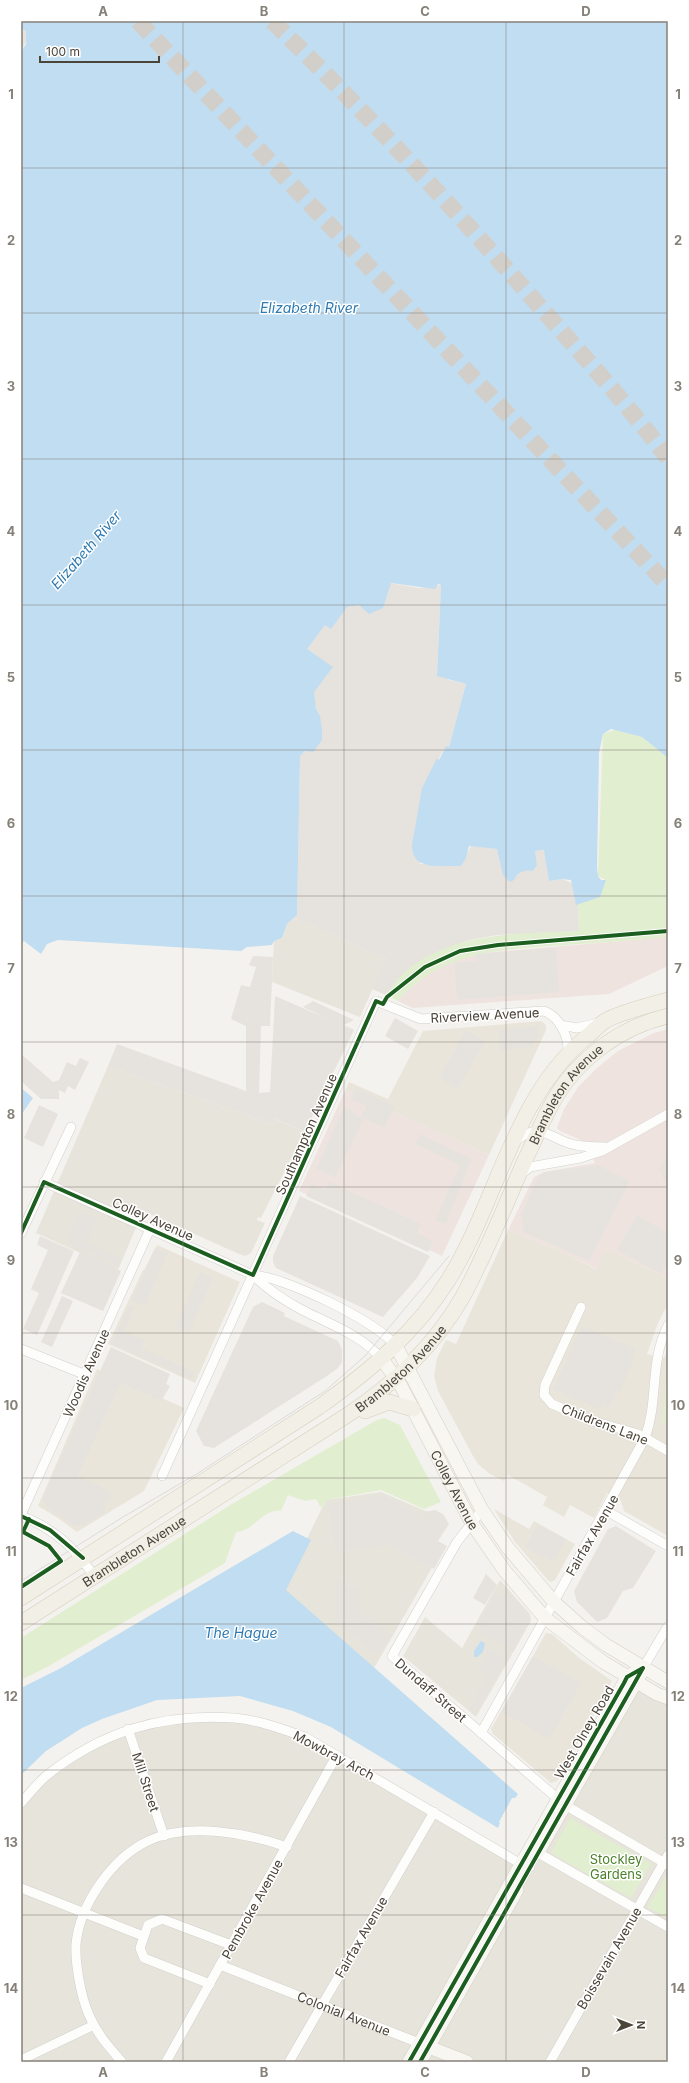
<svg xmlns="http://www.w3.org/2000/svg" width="689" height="2083" viewBox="0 0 689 2083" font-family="Inter,sans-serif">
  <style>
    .residential { fill: #e7e4dc }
    .industrial { fill: #e6e2de }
    .education { fill: #eae5da }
    .medical { fill: #eee3df }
    .green { fill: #e1eecf }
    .parking { fill: #e6e3df }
    .water { fill: #c0ddf1 }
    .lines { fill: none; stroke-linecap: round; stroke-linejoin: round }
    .highway-tunnel { stroke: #d2cfca; stroke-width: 17; stroke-dasharray: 17 8; stroke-linecap: butt }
    .street-casing { stroke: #d2d0cb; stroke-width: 10 }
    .secondary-casing { stroke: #d3cfc5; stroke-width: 14 }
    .primary-casing { stroke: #d6cebb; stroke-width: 16 }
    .street { stroke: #fdfdfc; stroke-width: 9 }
    .secondary { stroke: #f7f6f1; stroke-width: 13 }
    .primary { stroke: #f2efe6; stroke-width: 15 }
    .tram { stroke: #dbdbda; stroke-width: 1 }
    .cycleway-casing { stroke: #fff; stroke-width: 6 }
    .cycleway { stroke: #1b5e20; stroke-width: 4 }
    .grid { fill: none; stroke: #868178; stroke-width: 1; stroke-opacity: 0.55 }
    .labels { text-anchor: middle; stroke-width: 3; stroke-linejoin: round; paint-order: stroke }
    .street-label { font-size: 13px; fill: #4b4439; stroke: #fff }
    .park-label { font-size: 13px; fill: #4a7f2a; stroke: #fff }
    .water-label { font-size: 14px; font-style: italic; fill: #2e7ab2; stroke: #fff }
    .neatline { fill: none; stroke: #868178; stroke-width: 1.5 }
    .grid-label { font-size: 13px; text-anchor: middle; font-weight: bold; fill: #868178 }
  </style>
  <rect width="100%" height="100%" fill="#f4f2ee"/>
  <path class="residential" d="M 294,918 L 386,959 L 360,1017 L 272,982 L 274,941 L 282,938 L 287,924 Z
    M 108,1066 L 272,1124 L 273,1119 L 305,1131 L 261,1218 L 258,1217 L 257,1220 L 265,1223 L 251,1253 L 245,1256 L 239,1254 L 143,1211 L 118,1270 L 36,1233 Z
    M 381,1492 L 428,1512 L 441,1552 L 373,1670 L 282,1589 L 326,1500 Z
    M 500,1580 L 530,1614 L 531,1621 L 476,1717 L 403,1656 L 425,1617 L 462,1648 Z
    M 636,1682 L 668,1700 L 668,2062 L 21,2062 L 21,1803 L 46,1777 L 86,1749 L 170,1719 L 234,1718 L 305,1737 L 521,1864 Z"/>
  <path class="industrial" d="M 21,28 L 26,31 L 27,39 L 21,52 Z
    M 390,583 L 419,588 L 441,585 L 437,673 L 449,680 L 466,684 L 449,747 L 444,749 L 422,788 L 420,864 L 461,866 L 471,846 L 497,849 L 510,882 L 521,871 L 533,871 L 537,865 L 535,851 L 545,850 L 549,881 L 562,879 L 572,883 L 578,903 L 579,931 L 497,935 L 474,939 L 452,946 L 410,969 L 386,995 L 372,989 L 386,959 L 294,918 L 287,924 L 297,915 L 300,756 L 305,751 L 320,717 L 316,709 L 307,649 L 325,624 L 330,628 L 347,607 L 359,605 Z
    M 80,1252 L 121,1271 L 103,1311 L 61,1293 Z"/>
  <path class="education" d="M 541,1021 L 546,1025 L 546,1030 L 489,1155 L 345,1091 L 349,1082 L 388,1099 L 423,1031 Z
    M 508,1230 L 553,1248 L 596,1269 L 606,1249 L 668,1278 L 668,1304 L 658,1323 L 647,1354 L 664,1358 L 668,1350 L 668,1536 L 624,1511 L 621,1501 L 607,1493 L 594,1518 L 570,1505 L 564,1517 L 543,1505 L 547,1497 L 508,1475 L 504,1481 L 490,1474 L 478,1464 L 473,1456 L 438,1391 L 434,1376 L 437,1358 L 446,1340 L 456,1344 Z
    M 157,1245 L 240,1282 L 195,1383 L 108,1344 L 143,1270 L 144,1270 Z
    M 97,1369 L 184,1408 L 144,1491 L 77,1532 L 58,1518 L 38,1506 Z
    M 494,1509 L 529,1529 L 534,1521 L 575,1544 L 555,1580 L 550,1582 L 547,1579 L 515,1542 Z
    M 546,1633 L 552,1634 L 578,1657 L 612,1681 L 557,1781 L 551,1783 L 493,1734 L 491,1729 Z"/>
  <path class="medical" d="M 668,937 L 668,966 L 609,994 L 413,1008 L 398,1001 L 408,990 L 430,973 L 451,962 L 482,953 Z
    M 668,1029 L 668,1278 L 606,1249 L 597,1269 L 553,1248 L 508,1230 L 534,1177 L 544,1172 L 595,1163 L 585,1142 L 560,1131 L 557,1128 L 564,1109 L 578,1087 L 597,1068 L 618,1051 L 654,1033 Z
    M 345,1091 L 489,1155 L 442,1256 L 299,1191 Z"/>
  <path class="green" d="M 615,730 L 642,737 L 668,758 L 668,937 C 634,940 599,943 565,945 C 502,950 443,949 398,1001 L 386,995 C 426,931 513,934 579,931 L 578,903 L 606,880 L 598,876 L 603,734 Z
    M 667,1357 L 668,1423 L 665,1422 L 660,1425 L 664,1408 Z
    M 384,1418 L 400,1425 L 441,1502 L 424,1509 L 381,1490 L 326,1500 L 321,1508 L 316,1499 L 305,1501 L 288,1495 L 281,1511 C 263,1508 253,1532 236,1532 L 225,1563 L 49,1666 L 21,1680 L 21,1638 L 232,1504 L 375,1421 Z
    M 570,1818 L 651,1864 L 631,1898 L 551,1853 Z
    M 668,1873 L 668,1918 L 648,1907 Z"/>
  <path class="parking" d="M 556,948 L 559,992 L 457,1000 L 454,963 L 477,961 L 476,954 Z
    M 253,956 L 273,957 L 270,1026 L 261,1026 L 259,1093 L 270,1092 L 275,996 L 328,1019 L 303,1007 L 313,1001 L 354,1020 L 344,1025 L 354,1030 L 305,1131 L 274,1119 L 272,1124 L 108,1066 L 117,1044 L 246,1091 L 246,1026 L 231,1019 L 241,985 L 250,987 L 256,967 L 249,965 Z
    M 395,1018 L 418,1031 L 408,1049 L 385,1036 Z
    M 537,1026 L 538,1036 L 532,1046 L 501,1051 L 498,1030 Z
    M 466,1030 L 485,1041 L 458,1089 L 439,1078 Z
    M 21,1054 L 53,1082 L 59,1080 L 67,1062 L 76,1066 L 80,1058 L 89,1062 L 75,1090 L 68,1086 L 65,1093 L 59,1090 L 59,1099 L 41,1099 L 21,1081 Z
    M 357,1088 L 395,1107 L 384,1128 L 361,1117 L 366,1106 L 351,1099 Z
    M 39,1105 L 58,1114 L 43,1147 L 24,1138 Z
    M 344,1107 L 354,1111 L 353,1114 L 364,1119 L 335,1177 L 316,1169 Z
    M 420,1134 L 472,1159 L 446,1224 L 435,1220 L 460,1165 L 415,1144 Z
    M 668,1154 L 668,1179 L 665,1182 L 659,1169 Z
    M 598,1165 L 630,1181 L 589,1261 L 524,1232 L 521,1215 L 538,1177 L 544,1172 Z
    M 330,1182 L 421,1224 L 417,1233 L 433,1241 L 428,1252 L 306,1196 L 312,1184 L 325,1190 Z
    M 300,1196 L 430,1256 L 417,1278 L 383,1317 L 276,1268 L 273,1262 L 273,1256 Z
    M 79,1212 L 97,1219 L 87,1243 L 120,1258 L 117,1265 L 66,1243 Z
    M 637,1215 L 668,1233 L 668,1262 L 661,1274 L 617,1250 Z
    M 40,1236 L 74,1251 L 37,1335 L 23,1329 L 39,1293 L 31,1289 L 48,1250 L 37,1245 Z
    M 155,1248 L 168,1253 L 145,1306 L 132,1300 Z
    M 200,1272 L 213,1278 L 189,1332 L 176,1326 Z
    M 72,1282 L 89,1290 L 92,1283 L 111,1292 L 102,1310 L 66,1293 Z
    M 62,1296 L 73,1301 L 52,1347 L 41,1342 Z
    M 262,1302 L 285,1313 L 284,1316 L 338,1341 L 342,1350 L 342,1362 L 338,1368 L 327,1376 L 214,1448 L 204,1446 L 196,1431 L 253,1307 Z
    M 129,1305 L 134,1307 L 124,1331 L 145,1340 L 142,1348 L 194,1372 L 191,1379 L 111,1344 Z
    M 582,1326 L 635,1349 L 632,1356 L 635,1358 L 619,1393 L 616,1392 L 609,1407 L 603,1404 L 601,1410 L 553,1389 Z
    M 111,1347 L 170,1374 L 166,1384 L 170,1386 L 162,1400 L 120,1383 L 78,1476 L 106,1489 L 112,1496 L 104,1506 L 106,1512 L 82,1526 L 73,1525 L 46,1507 L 43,1497 Z
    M 383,1495 L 420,1515 L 421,1531 L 423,1533 L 422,1521 L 425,1512 L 435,1510 L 443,1514 L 449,1524 L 438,1541 L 447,1546 L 434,1569 L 388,1545 L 336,1552 L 328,1504 Z
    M 538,1524 L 566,1539 L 554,1562 L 525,1547 Z
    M 616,1526 L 656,1551 L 633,1588 L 623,1591 L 607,1618 L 597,1622 L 577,1602 L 574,1591 L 608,1529 Z
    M 486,1574 L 497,1585 L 485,1605 L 473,1598 Z
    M 335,1580 L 359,1590 L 359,1613 L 392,1635 L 377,1655 L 336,1622 Z
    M 509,1592 L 531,1618 L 513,1652 L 482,1634 L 479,1624 L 495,1594 L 501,1598 Z
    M 488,1649 L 506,1659 L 476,1714 L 469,1710 L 487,1675 L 479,1668 Z
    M 533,1656 L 581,1683 L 550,1739 L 502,1712 Z"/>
  <path class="water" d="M 21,21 L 668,21 L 668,758 L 642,737 L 611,729 L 603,734 L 599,753 L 597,867 L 598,876 L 601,880 L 606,880 L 600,897 L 576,905 L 571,880 L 562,879 L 549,881 L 544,850 L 535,851 L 537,865 L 533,871 C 524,870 518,871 514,880 L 510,882 L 503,875 L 497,849 L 469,846 L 466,858 L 461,866 C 441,865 412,872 412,845 L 422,788 L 437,758 L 439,760 L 446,746 L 449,747 L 466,684 L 437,676 L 441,585 L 438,584 L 435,589 L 391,583 L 383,608 L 369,614 L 359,605 L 347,607 L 331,629 L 325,625 L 307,649 L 333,667 L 314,692 L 316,709 L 320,716 L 322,731 L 322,740 L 313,752 L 305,751 L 300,756 L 297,915 L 287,924 L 282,938 L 274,941 L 272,945 L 247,947 L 241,951 L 58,940 L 47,944 L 41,954 L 24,941 L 21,945 L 21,52 L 26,44 L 26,31 L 21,28 Z
    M 21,1088 L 33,1098 L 21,1115 Z
    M 293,1531 L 311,1540 L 286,1590 L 518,1794 L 515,1798 L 512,1798 L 499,1822 L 500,1823 L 498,1828 L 331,1727 L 293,1711 L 240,1696 L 157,1700 L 102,1719 L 82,1728 L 46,1751 L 21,1775 L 21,1688 L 61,1668 Z
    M 481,1641 L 485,1643 L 483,1652 L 477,1657 L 474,1657 L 474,1651 Z"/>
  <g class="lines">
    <path class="highway-tunnel" d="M 138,21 L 668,585
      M 272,21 C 361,107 445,199 527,292 C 575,347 624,400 668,458"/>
    <defs>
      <g id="street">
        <path d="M 560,1025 L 577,1028 L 598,1023"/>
        <path d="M 516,1141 C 538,1122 546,1135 568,1143 C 580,1147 592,1147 605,1147"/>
        <path d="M 520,1175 L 530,1167 L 580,1158 L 602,1151 L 668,1114"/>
        <path d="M 44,1182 L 253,1275 C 268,1290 285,1301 304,1311 C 332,1325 361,1335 382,1359"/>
        <path d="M 21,1233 L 71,1127"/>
        <path d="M 253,1275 C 285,1277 376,1321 396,1346"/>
        <path d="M 581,1307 L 545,1385 L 544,1395 L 552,1404 L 589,1420 L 638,1434 L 668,1451"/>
        <path d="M 21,1349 L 86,1375"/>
        <path d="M 162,1476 L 376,1001 L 421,1019 L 544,1011 C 560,1017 569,1037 568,1053"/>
        <path d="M 482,1510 L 457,1542 L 392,1656 L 565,1805 L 668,1865"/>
        <path d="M 605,1510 L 668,1546"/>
        <path d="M 21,1515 L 150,1229"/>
        <path d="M 21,1516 C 52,1527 76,1549 94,1576"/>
        <path d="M 643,1668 L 668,1626"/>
        <path d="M 128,1729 L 164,1836"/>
        <path d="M 481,1733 L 645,1438 C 659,1399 649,1363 668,1325"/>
        <path d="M 21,1803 C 29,1794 37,1784 46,1776 C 102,1731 163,1713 234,1718 C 258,1720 282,1729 305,1737 L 521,1864 L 530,1867"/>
        <path d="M 533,1850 L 668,1927"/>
        <path d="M 21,1888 L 143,1936"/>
        <path id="s1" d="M 220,1965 L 419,2043"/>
        <path d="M 210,1984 L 144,1958 L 140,1948 L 148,1925 L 162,1919 L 231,1945"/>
        <path d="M 21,2060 L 94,2025"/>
        <path d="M 122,2062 C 109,2047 97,2034 89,2015 C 81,1997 75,1964 76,1944 C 80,1904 112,1858 148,1841 C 187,1822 248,1833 287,1847"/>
        <path d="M 166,2062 L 337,1755"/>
        <path d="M 289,2062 L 434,1812"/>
        <path d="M 550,2062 L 668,1855"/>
      </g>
      <g id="secondary">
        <path d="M 396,1346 L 482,1510 L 508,1548 L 554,1602 L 582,1627 L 606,1645 L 668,1682"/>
        <path id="s2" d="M 382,1359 L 401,1386 L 471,1522 L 504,1570 L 545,1618 L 603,1662 L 657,1694 L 668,1698"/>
        <path d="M 538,1852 L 640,1675"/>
        <path d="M 421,2044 L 467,2062"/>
        <path d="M 409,2062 L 624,1683 L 627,1677 L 643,1668"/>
        <path d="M 420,2062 L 517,1890"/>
      </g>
      <g id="primary">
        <path d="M 365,1411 L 389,1402 L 413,1409"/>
        <path d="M 21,1598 L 319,1407 C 370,1371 416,1332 449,1279 C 498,1200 514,1094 589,1035 C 594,1030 599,1025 605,1021 C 618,1013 653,1004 668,1000"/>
        <path id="s3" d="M 21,1623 L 346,1416 C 393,1385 434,1346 462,1298 C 486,1254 505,1206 525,1160 C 535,1140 543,1119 554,1100 C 578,1058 621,1027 668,1016"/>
      </g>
    </defs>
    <use href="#street" class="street-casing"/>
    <use href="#secondary" class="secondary-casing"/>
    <use href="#primary" class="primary-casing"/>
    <use href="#street" class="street"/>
    <use href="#secondary" class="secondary"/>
    <use href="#primary" class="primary"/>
    <path class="tram" d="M 21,1581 L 123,1517 L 195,1475 L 325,1391 L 365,1356 L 449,1256"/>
    <defs>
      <path id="cycleway" d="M 21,1233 L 44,1182 L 253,1275 L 376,1001 L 383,1004 L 387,997 L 425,967 L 460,951 L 498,945 L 668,931
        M 21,1516 L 50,1530 L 83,1558
        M 21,1587 L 61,1561 L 49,1546 L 23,1532 L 29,1519
        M 409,2062 L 624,1683 L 627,1677 L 643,1668
        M 420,2062 L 643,1668"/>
    </defs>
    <use href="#cycleway" class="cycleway-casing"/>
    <use href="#cycleway" class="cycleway"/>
  </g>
  <path class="grid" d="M 183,21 L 183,2062M 344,21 L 344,2062M 506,21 L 506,2062M 21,168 L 668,168M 21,313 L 668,313M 21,459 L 668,459M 21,605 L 668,605M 21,750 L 668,750M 21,896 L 668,896M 21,1042 L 668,1042M 21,1187 L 668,1187M 21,1333 L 668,1333M 21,1478 L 668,1478M 21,1624 L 668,1624M 21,1770 L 668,1770M 21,1915 L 668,1915"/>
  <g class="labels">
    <g class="street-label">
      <text transform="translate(485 1015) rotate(-3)" y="5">Riverview Avenue</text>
      <text dy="5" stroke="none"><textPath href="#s3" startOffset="782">Brambleton Avenue</textPath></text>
      <text transform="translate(306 1134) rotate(-66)" y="5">Southampton Avenue</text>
      <text transform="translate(153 1219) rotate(24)" y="5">Colley Avenue</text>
      <text dy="5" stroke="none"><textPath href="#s3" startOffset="458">Brambleton Avenue</textPath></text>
      <text transform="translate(86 1373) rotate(-66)" y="5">Woodis Avenue</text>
      <text transform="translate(605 1424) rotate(21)" y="5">Childrens Lane</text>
      <text dy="5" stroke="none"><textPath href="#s2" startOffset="150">Colley Avenue</textPath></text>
      <text transform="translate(592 1535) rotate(-60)" y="5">Fairfax Avenue</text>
      <text dy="5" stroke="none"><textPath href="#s3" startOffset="134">Brambleton Avenue</textPath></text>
      <text transform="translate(431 1690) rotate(41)" y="5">Dundaff Street</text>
      <text transform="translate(584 1732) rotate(-60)" y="5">West Olney Road</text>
      <text transform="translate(334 1755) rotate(28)" y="5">Mowbray Arch</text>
      <text transform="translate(146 1782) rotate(72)" y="5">Mill Street</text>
      <text transform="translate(252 1909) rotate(-61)" y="5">Pembroke Avenue</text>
      <text transform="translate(361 1937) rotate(-60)" y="5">Fairfax Avenue</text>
      <text transform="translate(609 1958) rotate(-60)" y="5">Boissevain Avenue</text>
      <text dy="5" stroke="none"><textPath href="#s1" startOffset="133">Colonial Avenue</textPath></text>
    </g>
    <g class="park-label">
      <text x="616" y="1864">Stockley<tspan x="616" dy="15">Gardens</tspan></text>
    </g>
    <g class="water-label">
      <text x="309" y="313">Elizabeth River</text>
      <text transform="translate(86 550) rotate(-49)" y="5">Elizabeth River</text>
      <text x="241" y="1638">The Hague</text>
    </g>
  </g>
  <rect width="689" height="2083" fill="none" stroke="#ffffff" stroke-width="44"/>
  <g transform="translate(631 2025) rotate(90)" stroke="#ffffff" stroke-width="3" paint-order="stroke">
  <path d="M0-3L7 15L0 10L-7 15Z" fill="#4b4439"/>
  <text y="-6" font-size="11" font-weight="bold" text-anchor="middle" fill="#4b4439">N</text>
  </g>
  <path d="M40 56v6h119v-6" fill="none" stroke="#4b4439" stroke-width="2"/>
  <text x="46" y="56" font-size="12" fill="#4b4439" stroke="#ffffff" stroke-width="3" paint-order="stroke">100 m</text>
  <rect x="22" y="22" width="645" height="2039" class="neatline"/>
  <g class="grid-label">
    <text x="103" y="16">A</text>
    <text x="264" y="16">B</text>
    <text x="425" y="16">C</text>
    <text x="586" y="16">D</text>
    <text x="11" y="99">1</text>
    <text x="678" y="99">1</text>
    <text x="11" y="245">2</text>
    <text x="678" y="245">2</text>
    <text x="11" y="391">3</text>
    <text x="678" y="391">3</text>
    <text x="11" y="536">4</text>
    <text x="678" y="536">4</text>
    <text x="11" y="682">5</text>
    <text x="678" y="682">5</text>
    <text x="11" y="828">6</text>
    <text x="678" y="828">6</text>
    <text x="11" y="973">7</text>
    <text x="678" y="973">7</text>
    <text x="11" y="1119">8</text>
    <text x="678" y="1119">8</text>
    <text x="11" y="1265">9</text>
    <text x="678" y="1265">9</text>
    <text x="11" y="1410">10</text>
    <text x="678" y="1410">10</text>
    <text x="11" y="1556">11</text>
    <text x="678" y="1556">11</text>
    <text x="11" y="1701">12</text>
    <text x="678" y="1701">12</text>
    <text x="11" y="1847">13</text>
    <text x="678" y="1847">13</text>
    <text x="11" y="1993">14</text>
    <text x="678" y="1993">14</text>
    <text x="103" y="2077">A</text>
    <text x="264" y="2077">B</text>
    <text x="425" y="2077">C</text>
    <text x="586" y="2077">D</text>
  </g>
</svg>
